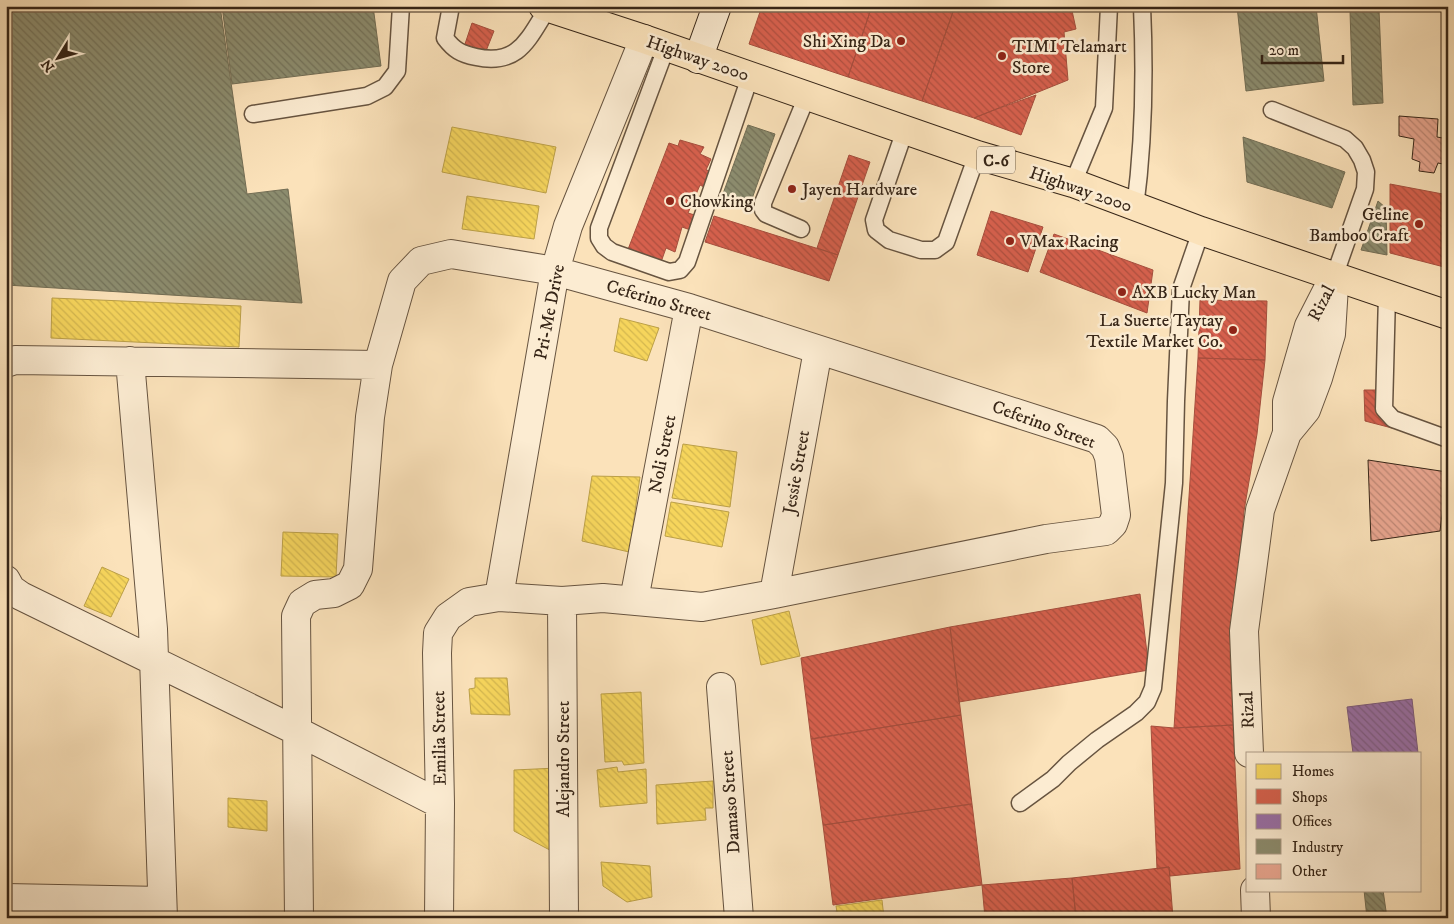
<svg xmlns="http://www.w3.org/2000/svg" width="1454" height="924" viewBox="0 0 1454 924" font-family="'IM FELL DW Pica',serif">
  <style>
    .homes { fill: url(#homes-back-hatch); stroke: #bca047 }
    .shops { fill: url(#shops-back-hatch); stroke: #a64e3d }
    .offices { fill: url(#offices-back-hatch); stroke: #7b5a7f }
    .industry { fill: url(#industry-back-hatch); stroke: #726d54 }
    .building { fill: url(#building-back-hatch); stroke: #362517 }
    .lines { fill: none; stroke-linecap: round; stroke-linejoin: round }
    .lane-casing { stroke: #675440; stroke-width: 19 }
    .street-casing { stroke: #675440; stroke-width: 30 }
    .secondary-casing { stroke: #362517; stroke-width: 30 }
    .primary-casing { stroke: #362517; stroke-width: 30 }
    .lane { stroke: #fcecd2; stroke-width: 16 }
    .street { stroke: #fcecd2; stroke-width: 28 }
    .secondary { stroke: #fcecd2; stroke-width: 28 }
    .primary { stroke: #fbe2ba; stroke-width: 28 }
    .poi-dot { fill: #8f2418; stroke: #fcecd2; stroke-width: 2 }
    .labels { text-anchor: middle; stroke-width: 5; stroke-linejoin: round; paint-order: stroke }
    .shield { fill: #fcecd2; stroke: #71614f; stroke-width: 1 }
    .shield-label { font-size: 16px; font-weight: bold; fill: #362517 }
    .poi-label { font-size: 18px; fill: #362517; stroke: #fcecd2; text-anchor: start }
    .street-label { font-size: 18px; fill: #362517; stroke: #fcecd2 }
  </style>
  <defs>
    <pattern id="homes-back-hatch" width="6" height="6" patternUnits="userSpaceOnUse" patternTransform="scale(1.25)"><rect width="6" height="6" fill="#f6d55c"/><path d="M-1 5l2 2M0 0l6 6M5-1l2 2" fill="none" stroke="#d4b74f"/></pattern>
    <pattern id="shops-back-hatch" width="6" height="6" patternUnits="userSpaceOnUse" patternTransform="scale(1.25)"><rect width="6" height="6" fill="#d6604d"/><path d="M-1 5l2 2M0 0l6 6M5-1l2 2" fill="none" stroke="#ae4f3f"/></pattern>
    <pattern id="offices-back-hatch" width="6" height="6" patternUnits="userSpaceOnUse" patternTransform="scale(1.25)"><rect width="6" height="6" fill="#9970ab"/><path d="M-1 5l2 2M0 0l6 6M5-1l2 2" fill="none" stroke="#7e5c8a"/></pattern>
    <pattern id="industry-back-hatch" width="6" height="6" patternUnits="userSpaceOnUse" patternTransform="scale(1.25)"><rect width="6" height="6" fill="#8c8c6e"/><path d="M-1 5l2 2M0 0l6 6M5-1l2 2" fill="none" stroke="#737259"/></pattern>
    <pattern id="building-back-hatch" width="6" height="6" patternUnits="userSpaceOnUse" patternTransform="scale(1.25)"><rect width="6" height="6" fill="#e9a690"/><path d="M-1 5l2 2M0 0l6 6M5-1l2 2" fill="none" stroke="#be8775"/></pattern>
  </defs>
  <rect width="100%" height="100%" fill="#fbe2ba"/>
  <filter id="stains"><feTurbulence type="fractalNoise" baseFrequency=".004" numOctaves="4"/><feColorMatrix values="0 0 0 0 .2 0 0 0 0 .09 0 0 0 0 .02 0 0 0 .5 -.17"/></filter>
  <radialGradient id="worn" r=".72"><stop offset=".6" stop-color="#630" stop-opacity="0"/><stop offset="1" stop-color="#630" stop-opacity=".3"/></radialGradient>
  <path class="homes" d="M 452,127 L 556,147 L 546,193 L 442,172 Z
    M 467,196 L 539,206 L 534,239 L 462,229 Z
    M 52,298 L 241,306 L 239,347 L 51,338 Z
    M 620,318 L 659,328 L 647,361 L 614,351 Z
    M 683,444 L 737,452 L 730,507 L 672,498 Z
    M 592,476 L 640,477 L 629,552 L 582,541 Z
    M 671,502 L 729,512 L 722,547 L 665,536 Z
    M 283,532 L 338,534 L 336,577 L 281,576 Z
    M 102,567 L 129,579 L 111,617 L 84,606 Z
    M 789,611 L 800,656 L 761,665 L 752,620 Z
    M 475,678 L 507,678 L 510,715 L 471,714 L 469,689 L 475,688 Z
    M 641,692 L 644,763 L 624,765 L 622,761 L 605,762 L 601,694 Z
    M 617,767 L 618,772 L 646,769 L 647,803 L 600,807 L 597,770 Z
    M 557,768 L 561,856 L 514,831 L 514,770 Z
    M 713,781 L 713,808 L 705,808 L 706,820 L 657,824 L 656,785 Z
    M 228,798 L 267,801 L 267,831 L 228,827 Z
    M 601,862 L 650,866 L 652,897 L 627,902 L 603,886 Z
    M 882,900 L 884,918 L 833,918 L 832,913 L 837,912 L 836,906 Z
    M 1354,915 L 1354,918 L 1326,918 L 1326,917 Z"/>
  <path class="shops" d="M 762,6 L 872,6 L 848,77 L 749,44 Z
    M 872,6 L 955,6 L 922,101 L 848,77 Z
    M 955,6 L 1071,6 L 1076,29 L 1064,32 L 1068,80 L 974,118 L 922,101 Z
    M 472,23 L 494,31 L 486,51 L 465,44 Z
    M 1036,95 L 1021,135 L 974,118 L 994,110 Z
    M 680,140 L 704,147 L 700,154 L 711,159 L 706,170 L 714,172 L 708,189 L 700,185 L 688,213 L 698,216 L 693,231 L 682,227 L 675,252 L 666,248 L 660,265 L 627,252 L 669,143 L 678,146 Z
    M 849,155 L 870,162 L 838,255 L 817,248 Z
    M 1390,184 L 1448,195 L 1448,268 L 1390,253 Z
    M 991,211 L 1043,227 L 1028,272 L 977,255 Z
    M 714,216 L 838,255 L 829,281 L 705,242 Z
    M 1054,234 L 1153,270 L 1147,313 L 1040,272 Z
    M 1200,300 L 1267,301 L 1265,360 L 1198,358 Z
    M 1198,358 L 1265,360 L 1257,434 L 1244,511 L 1230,656 L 1233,725 L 1174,728 Z
    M 1364,390 L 1378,390 L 1379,418 L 1393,421 L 1392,428 L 1365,421 Z
    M 1140,594 L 1149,670 L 959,702 L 950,627 Z
    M 950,627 L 961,715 L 811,739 L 801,658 Z
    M 961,715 L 972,804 L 823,825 L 811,739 Z
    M 1233,725 L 1240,869 L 1170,876 L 1169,867 L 1157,869 L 1151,726 L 1174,728 Z
    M 972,804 L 982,885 L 833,905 L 823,825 Z
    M 1169,867 L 1173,918 L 1076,918 L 1072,878 Z
    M 1072,878 L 1076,918 L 985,918 L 982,885 Z"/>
  <path class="offices" d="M 1412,699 L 1418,753 L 1353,753 L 1347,707 Z"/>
  <path class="industry" d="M 6,6 L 83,6 L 6,13 Z
    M 83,6 L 220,6 L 247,194 L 288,189 L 302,303 L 6,285 L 6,13 Z
    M 222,6 L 373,6 L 381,66 L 232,84 Z
    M 1237,6 L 1316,6 L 1324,81 L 1246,91 Z
    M 1379,10 L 1383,103 L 1353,105 L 1350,11 Z
    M 748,125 L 775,134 L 748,210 L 720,202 Z
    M 1243,137 L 1345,172 L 1332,208 L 1247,182 Z
    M 1378,201 L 1386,208 L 1387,255 L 1361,250 Z
    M 6,307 L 10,332 L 6,332 Z
    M 1364,890 L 1383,890 L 1387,918 L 1367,918 Z"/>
  <path class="building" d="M 1399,116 L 1438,119 L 1437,137 L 1448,139 L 1448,165 L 1438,163 L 1434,173 L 1419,171 L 1420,162 L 1412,159 L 1414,139 L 1399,136 Z
    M 1368,460 L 1447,472 L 1440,531 L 1371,541 Z"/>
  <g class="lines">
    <defs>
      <path id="lane" d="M 451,6 L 445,38 C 454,50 461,54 476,57 C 519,66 528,39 548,8
        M 666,48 L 599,228 L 599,238 L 604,246 L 612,252 L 669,272 L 680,270 L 687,262 L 750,77
        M 1272,110 L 1345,139 L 1355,148 L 1362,160 L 1366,172 L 1365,189 L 1334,277
        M 253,114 L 367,96 L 385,87 L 397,71 L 401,6
        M 905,130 L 874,220 L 876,230 L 889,240 L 921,250 L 935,250 L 946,242 L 977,155
        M 1073,183 L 1104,108 L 1109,6
        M 1135,208 C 1144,141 1145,73 1142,6
        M 801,229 L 766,214 L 763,210 L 763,203 L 807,96
        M 1387,295 L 1384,409 L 1393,419 L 1448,439
        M 1020,803 L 1053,779 L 1069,763 L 1097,740 L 1136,713 L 1147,702 L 1153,688 L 1174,483 L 1176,401 L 1181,289 L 1201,231"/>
      <path id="street" d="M 130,361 L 153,629 L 163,918
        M 6,363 L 15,360 L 378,365
        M 1287,433 L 1306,410 L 1318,378 L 1331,334 L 1334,286
        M 6,580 L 11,589 L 21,596 L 297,731 L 440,804
        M 774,594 L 818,350
        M 499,597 L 555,271 L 568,226 L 644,39
        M 634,600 L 689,308
        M 562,601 L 564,918
        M 721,687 L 739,918
        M 1249,753 L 1244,631 L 1260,510 L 1287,433 L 1287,402 L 1309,326 L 1334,277
        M 1255,890 L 1256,918
        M 6,898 L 162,901
        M 299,918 L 296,616 L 302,603 L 315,595 L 334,593 L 350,585 L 358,569 L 370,417 L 378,365 L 402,281 L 421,261 L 451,254 L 555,271 L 689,308 L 1097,439 L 1105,447 L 1109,457 L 1116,515 L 1113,524 L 1106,531 L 1046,539 L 774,594 L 702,607 L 603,598 L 562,601 L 499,597 L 469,602 L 448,617 L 438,633 L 437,653 L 440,804 L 439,918"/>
      <path id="secondary" d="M 698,59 L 717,6"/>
      <path id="primary" d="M 543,6 L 644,39 L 977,155 L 1073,183 L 1201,231 L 1448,315"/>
    </defs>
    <use href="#lane" class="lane-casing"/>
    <use href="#street" class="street-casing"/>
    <use href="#secondary" class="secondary-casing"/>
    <use href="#primary" class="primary-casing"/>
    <use href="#lane" class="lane"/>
    <use href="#street" class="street"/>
    <use href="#secondary" class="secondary"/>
    <use href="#primary" class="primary"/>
  </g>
  <g class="poi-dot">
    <circle cx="901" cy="41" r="5"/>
    <circle cx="1002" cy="56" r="5"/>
    <circle cx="792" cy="189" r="5"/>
    <circle cx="670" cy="201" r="5"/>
    <circle cx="1419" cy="224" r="5"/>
    <circle cx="1010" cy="241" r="5"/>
    <circle cx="1122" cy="292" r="5"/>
    <circle cx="1233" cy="330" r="5"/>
  </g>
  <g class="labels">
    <rect class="shield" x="977" y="146.5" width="38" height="27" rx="4"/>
    <g class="shield-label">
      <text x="996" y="166">C-6</text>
    </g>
    <g class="poi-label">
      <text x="891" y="47" text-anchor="end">Shi Xing Da</text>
      <text x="1012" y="52">TIMI Telamart<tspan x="1012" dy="21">Store</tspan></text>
      <text x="802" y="195">Jayen Hardware</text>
      <text x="680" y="207">Chowking</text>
      <text x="1409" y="220" text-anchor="end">Geline<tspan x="1409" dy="21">Bamboo Craft</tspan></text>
      <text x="1020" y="247">VMax Racing</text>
      <text x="1132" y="298">AXB Lucky Man</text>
      <text x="1223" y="326" text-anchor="end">La Suerte Taytay<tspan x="1223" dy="21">Textile Market Co.</tspan></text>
    </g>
    <g class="street-label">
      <text transform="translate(698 58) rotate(19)" y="6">Highway 2000</text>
      <text transform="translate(1081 189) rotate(19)" y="6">Highway 2000</text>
      <text transform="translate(659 300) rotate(16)" y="6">Ceferino Street</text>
      <text transform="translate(1321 303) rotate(-63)" y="6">Rizal</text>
      <text transform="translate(549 312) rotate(-79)" y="6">Pri-Me Drive</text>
      <text transform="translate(1044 424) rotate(20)" y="6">Ceferino Street</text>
      <text transform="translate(662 454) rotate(-79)" y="6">Noli Street</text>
      <text transform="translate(796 472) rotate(-80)" y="6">Jessie Street</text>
      <text transform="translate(1247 710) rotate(-92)" y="6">Rizal</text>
      <text transform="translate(439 738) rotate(-91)" y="6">Emilia Street</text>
      <text transform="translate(563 759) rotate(-90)" y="6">Alejandro Street</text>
      <text transform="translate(730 802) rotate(-94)" y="6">Damaso Street</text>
    </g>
  </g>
  <rect width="1454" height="924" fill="none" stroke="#fbe2ba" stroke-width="25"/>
  <rect x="8" y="8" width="1439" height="909" fill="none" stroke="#362517" stroke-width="2.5"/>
  <rect x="12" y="12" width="1429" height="899" fill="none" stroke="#362517"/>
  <rect x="1246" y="752" width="175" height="140" fill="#fcecd2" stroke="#ad9c87"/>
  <rect x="1256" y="764" width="25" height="15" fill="#f6d55c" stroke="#ad9c87"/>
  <text x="1292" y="776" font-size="15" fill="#362517">Homes</text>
  <rect x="1256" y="789" width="25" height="15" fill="#d6604d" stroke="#ad9c87"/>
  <text x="1292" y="802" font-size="15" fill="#362517">Shops</text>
  <rect x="1256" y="814" width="25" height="15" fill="#9970ab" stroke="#ad9c87"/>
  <text x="1292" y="826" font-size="15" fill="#362517">Offices</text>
  <rect x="1256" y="839" width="25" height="15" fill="#8c8c6e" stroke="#ad9c87"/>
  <text x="1292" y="852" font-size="15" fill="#362517">Industry</text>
  <rect x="1256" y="864" width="25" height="15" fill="#e9a690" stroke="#ad9c87"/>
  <text x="1292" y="876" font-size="15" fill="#362517">Other</text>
  <g transform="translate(58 58) rotate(233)" stroke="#fcecd2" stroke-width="4" paint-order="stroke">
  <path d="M0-4L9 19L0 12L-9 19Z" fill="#362517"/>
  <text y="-8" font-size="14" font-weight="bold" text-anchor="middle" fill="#362517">N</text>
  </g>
  <path d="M1262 55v8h81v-8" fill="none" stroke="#362517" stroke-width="2.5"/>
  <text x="1269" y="55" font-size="15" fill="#362517" stroke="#fcecd2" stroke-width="4" paint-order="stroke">20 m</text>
  <rect width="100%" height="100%" filter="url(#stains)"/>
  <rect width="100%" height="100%" fill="url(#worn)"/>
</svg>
